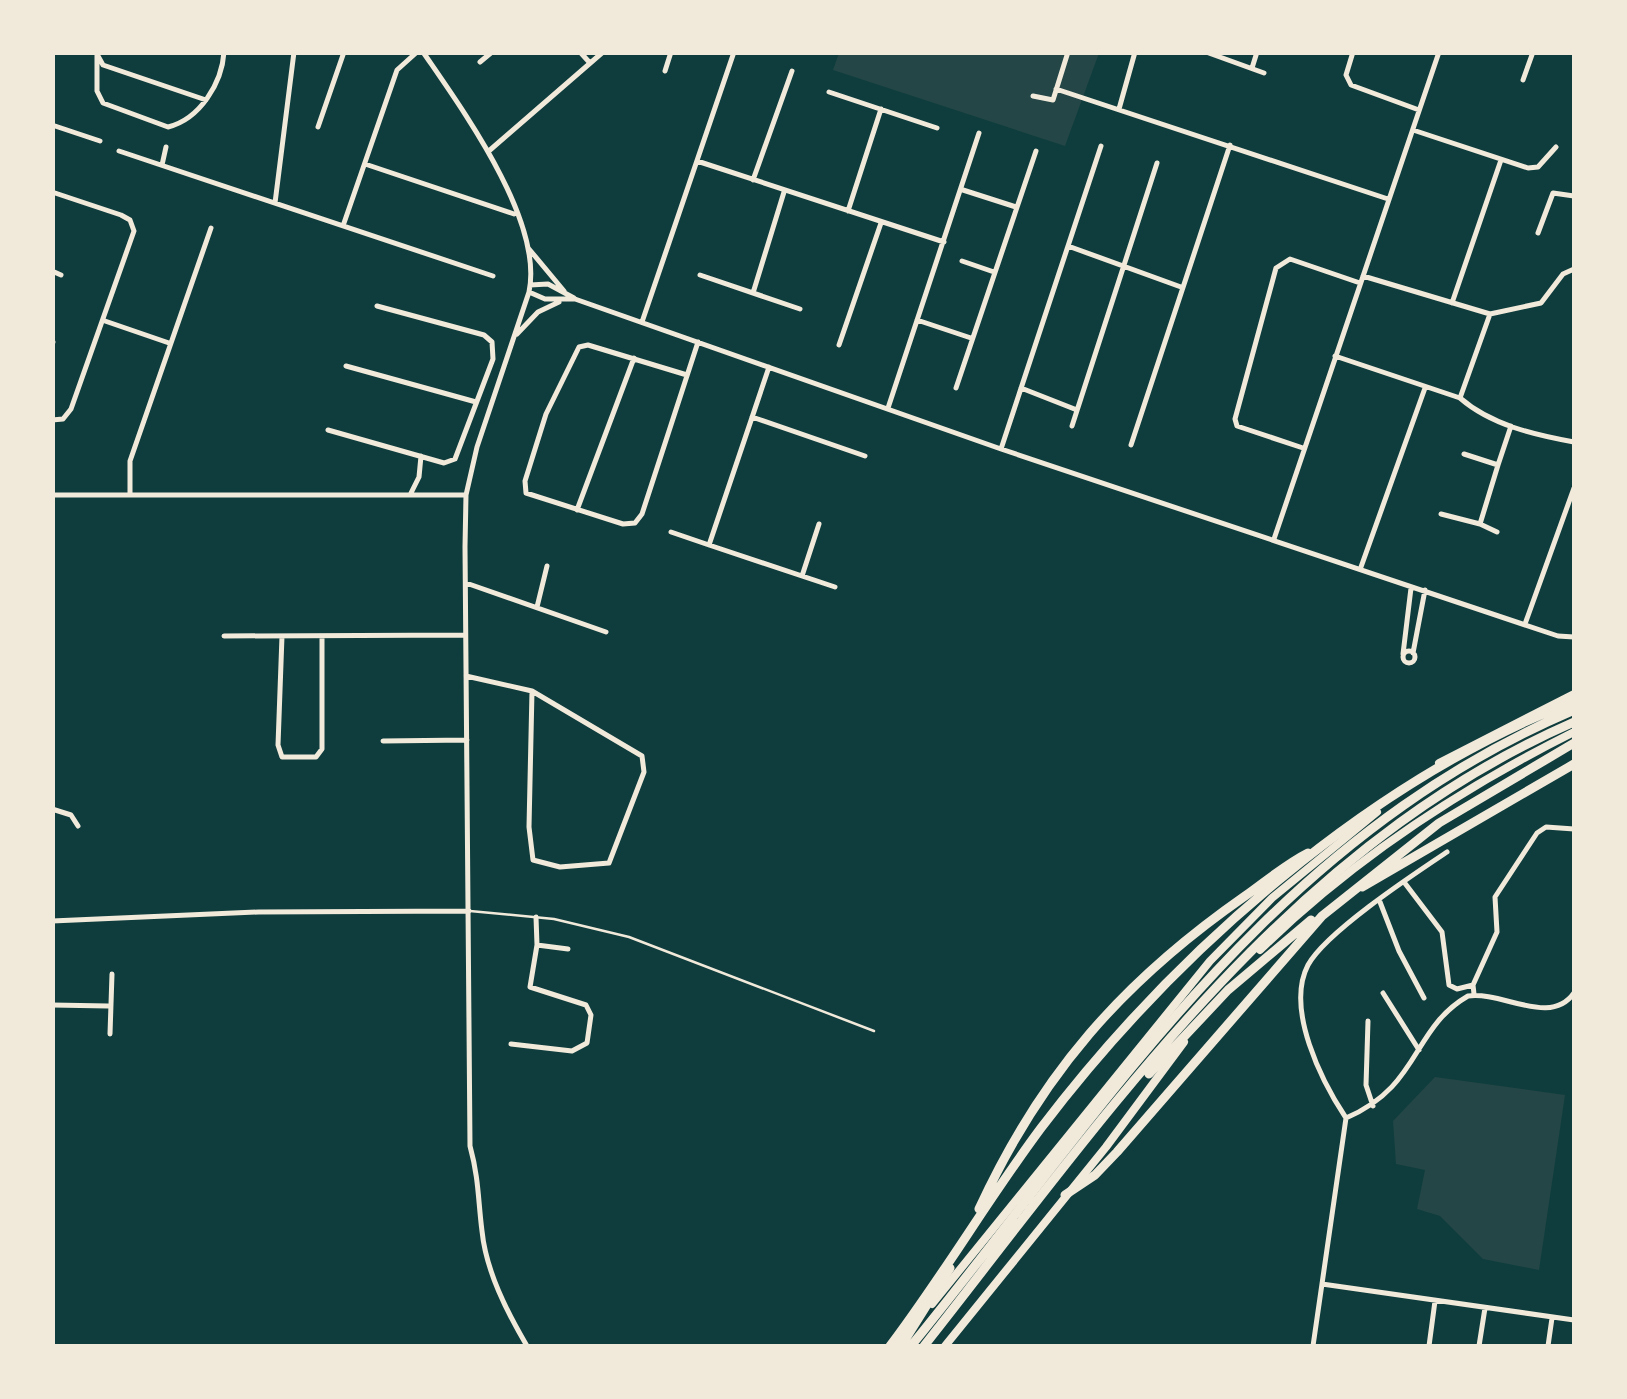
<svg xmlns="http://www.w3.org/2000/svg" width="1627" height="1399" viewBox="0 0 1627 1399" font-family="'Varela Round',sans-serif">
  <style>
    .green { fill: #244646 }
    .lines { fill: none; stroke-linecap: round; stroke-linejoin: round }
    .service { stroke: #f1e9da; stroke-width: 2.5 }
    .minor { stroke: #f1e9da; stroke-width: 5 }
    .trunk { stroke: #f1e9da; stroke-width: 8 }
    .motorway { stroke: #f1e9da; stroke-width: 9 }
  </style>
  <rect width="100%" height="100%" fill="#0f3d3e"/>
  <path class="green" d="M 839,53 L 1099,53 L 1065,146 L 833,70 Z
    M 1435,1077 L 1565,1095 L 1539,1270 L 1483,1259 L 1440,1216 L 1417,1209 L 1425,1170 L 1396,1164 L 1393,1121 Z"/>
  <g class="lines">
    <path class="service" d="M 470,911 L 554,919 L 629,937 L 874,1031"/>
    <path class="minor" d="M 423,52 C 462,109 544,221 529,292 L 477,447 L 466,495 L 465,547 L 470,1146 C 479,1179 478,1200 482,1231 C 486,1271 507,1312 527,1346
      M 580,52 L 590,63
      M 1206,52 L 1264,73
      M 1353,52 L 1346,75 L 1351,85 L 1419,110
      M 97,53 L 97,91 L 103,103 L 168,127 C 200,119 222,83 224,52
      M 98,56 L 103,65 L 206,100
      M 480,62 L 492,52
      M 1252,68 L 1257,52
      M 665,71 L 671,52
      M 1523,80 L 1533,52
      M 1056,89 L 1388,199
      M 829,92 L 937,128
      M 1033,96 L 1053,100 L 1068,52
      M 1119,109 L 1135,52
      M 52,125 L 100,141
      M 318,127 L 344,52
      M 1413,130 L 1528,168 L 1538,167 L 1556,147
      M 490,150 L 603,52
      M 119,151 L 493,276
      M 697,161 L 944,242
      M 365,164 L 514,214
      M 162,165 L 166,147
      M 753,180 L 792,71
      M 963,190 L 1016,207
      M 52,192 L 121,215 L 130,220 L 134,231 L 71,409 L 63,419 L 52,420
      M 275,203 L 294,52
      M 848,211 L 881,109
      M 344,223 L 397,70 L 417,52
      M 1538,233 L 1553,193 L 1574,196
      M 1068,246 L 1181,287
      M 529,249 L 564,291
      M 962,261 L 994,272
      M 52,271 L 61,275
      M 700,275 L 800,309
      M 1363,276 L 1490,314 L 1541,303 L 1563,274 L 1574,269
      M 530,285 L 548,284 L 574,298
      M 529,292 L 545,299 L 575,299 L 1001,449 L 1558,636 L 1574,637
      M 753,293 L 784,192
      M 1452,303 L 1501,160
      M 917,320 L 971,338
      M 105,321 L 169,343
      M 642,322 L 734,52
      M 517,334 L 538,312 L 559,302
      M 52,342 L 53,342
      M 839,345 L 881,223
      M 1335,356 L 1460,398 C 1491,425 1535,435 1574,442
      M 346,366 L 476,402
      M 769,367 L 709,545 L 835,587
      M 687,375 L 588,345 L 579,347 L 546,414 L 525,481 L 526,493 L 623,524 L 635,523 L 642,514 L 698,342
      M 956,388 L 1036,151
      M 1021,388 L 1077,410
      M 1460,398 L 1490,314
      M 888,408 L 979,133
      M 752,417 L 865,456
      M 1072,426 L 1157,163
      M 328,430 L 444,463 L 455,459 L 493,359 L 492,342 L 484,335 L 377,306
      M 1131,445 L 1230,145
      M 1303,448 L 1237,426 L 1235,419 L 1276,268 L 1290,259 L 1360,283
      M 1001,449 L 1101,146
      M 1464,454 L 1498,465 L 1511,426
      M 130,494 L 130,461 L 211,228
      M 52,495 L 466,495
      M 410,495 L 419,477 L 421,456
      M 577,510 L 634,358
      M 1441,514 L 1480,524 L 1498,465
      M 1480,524 L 1497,532
      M 671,532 L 709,545
      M 1274,539 L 1439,52
      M 1361,567 L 1425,388
      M 802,576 L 819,524
      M 466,583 L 606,632
      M 537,607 L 547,566
      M 1525,624 L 1574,488
      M 224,636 L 465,635
      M 282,636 L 278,745 L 282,757 L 316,757 L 322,749 L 322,636
      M1403 657a6 6 0 1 1 12 0a6 6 0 1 1-12 0Z
      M 1413,653 L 1425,590
      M 1403,654 L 1411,588
      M 466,676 L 532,691 L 642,756 L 644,772 L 609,863 L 560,867 L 533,860 L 529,827 L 532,691
      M 383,741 L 467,740
      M 52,809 L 71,815 L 78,826
      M 1447,852 C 1414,874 1326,932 1308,965 C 1285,1009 1322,1082 1346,1118 C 1421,1086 1411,1029 1468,996 C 1503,991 1550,1027 1574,993
      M 1404,882 L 1442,932 L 1449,985 L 1457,989 L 1473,985
      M 1380,902 L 1399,951 L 1424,998
      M 536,917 L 537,945
      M 52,921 L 258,912 L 469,911
      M 1383,993 L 1419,1050
      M 1474,994 L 1473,985 L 1497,932 L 1495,897 L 1537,833 L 1546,827 L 1574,829
      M 52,1005 L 108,1006
      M 1368,1021 L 1366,1085 L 1373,1106
      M 110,1034 L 112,974
      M 511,1044 L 572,1051 L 587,1043 L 591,1015 L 586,1005 L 530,987 L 537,945 L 568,949
      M 1322,1284 L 1574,1320
      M 1313,1346 L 1346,1118
      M 1429,1346 L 1435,1301
      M 1479,1346 L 1485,1308
      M 1548,1346 L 1552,1318"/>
    <path class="trunk" d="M 1439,763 L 1574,694
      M 1260,950 C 1353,859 1458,790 1574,732
      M 932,1304 L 1210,961 L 1272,898 L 1377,812
      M 945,1346 L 1106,1147 L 1184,1042"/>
    <path class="motorway" d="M 1362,887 L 1574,764
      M 1149,1074 L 1228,990 L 1311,920
      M 1065,1195 L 1095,1175 L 1117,1152 L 1322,916 L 1439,823 L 1574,743
      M 979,1209 C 1041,1074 1123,981 1245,896 C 1265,882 1286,864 1308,853
      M 890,1346 C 943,1276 988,1199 1041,1128 C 1174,953 1367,782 1574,701
      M 901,1346 L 950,1268
      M 911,1346 C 1111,1101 1270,840 1574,710
      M 924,1346 C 1111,1109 1288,847 1574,722"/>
  </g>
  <rect width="1627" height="1399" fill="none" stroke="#f1e9da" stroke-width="110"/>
</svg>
